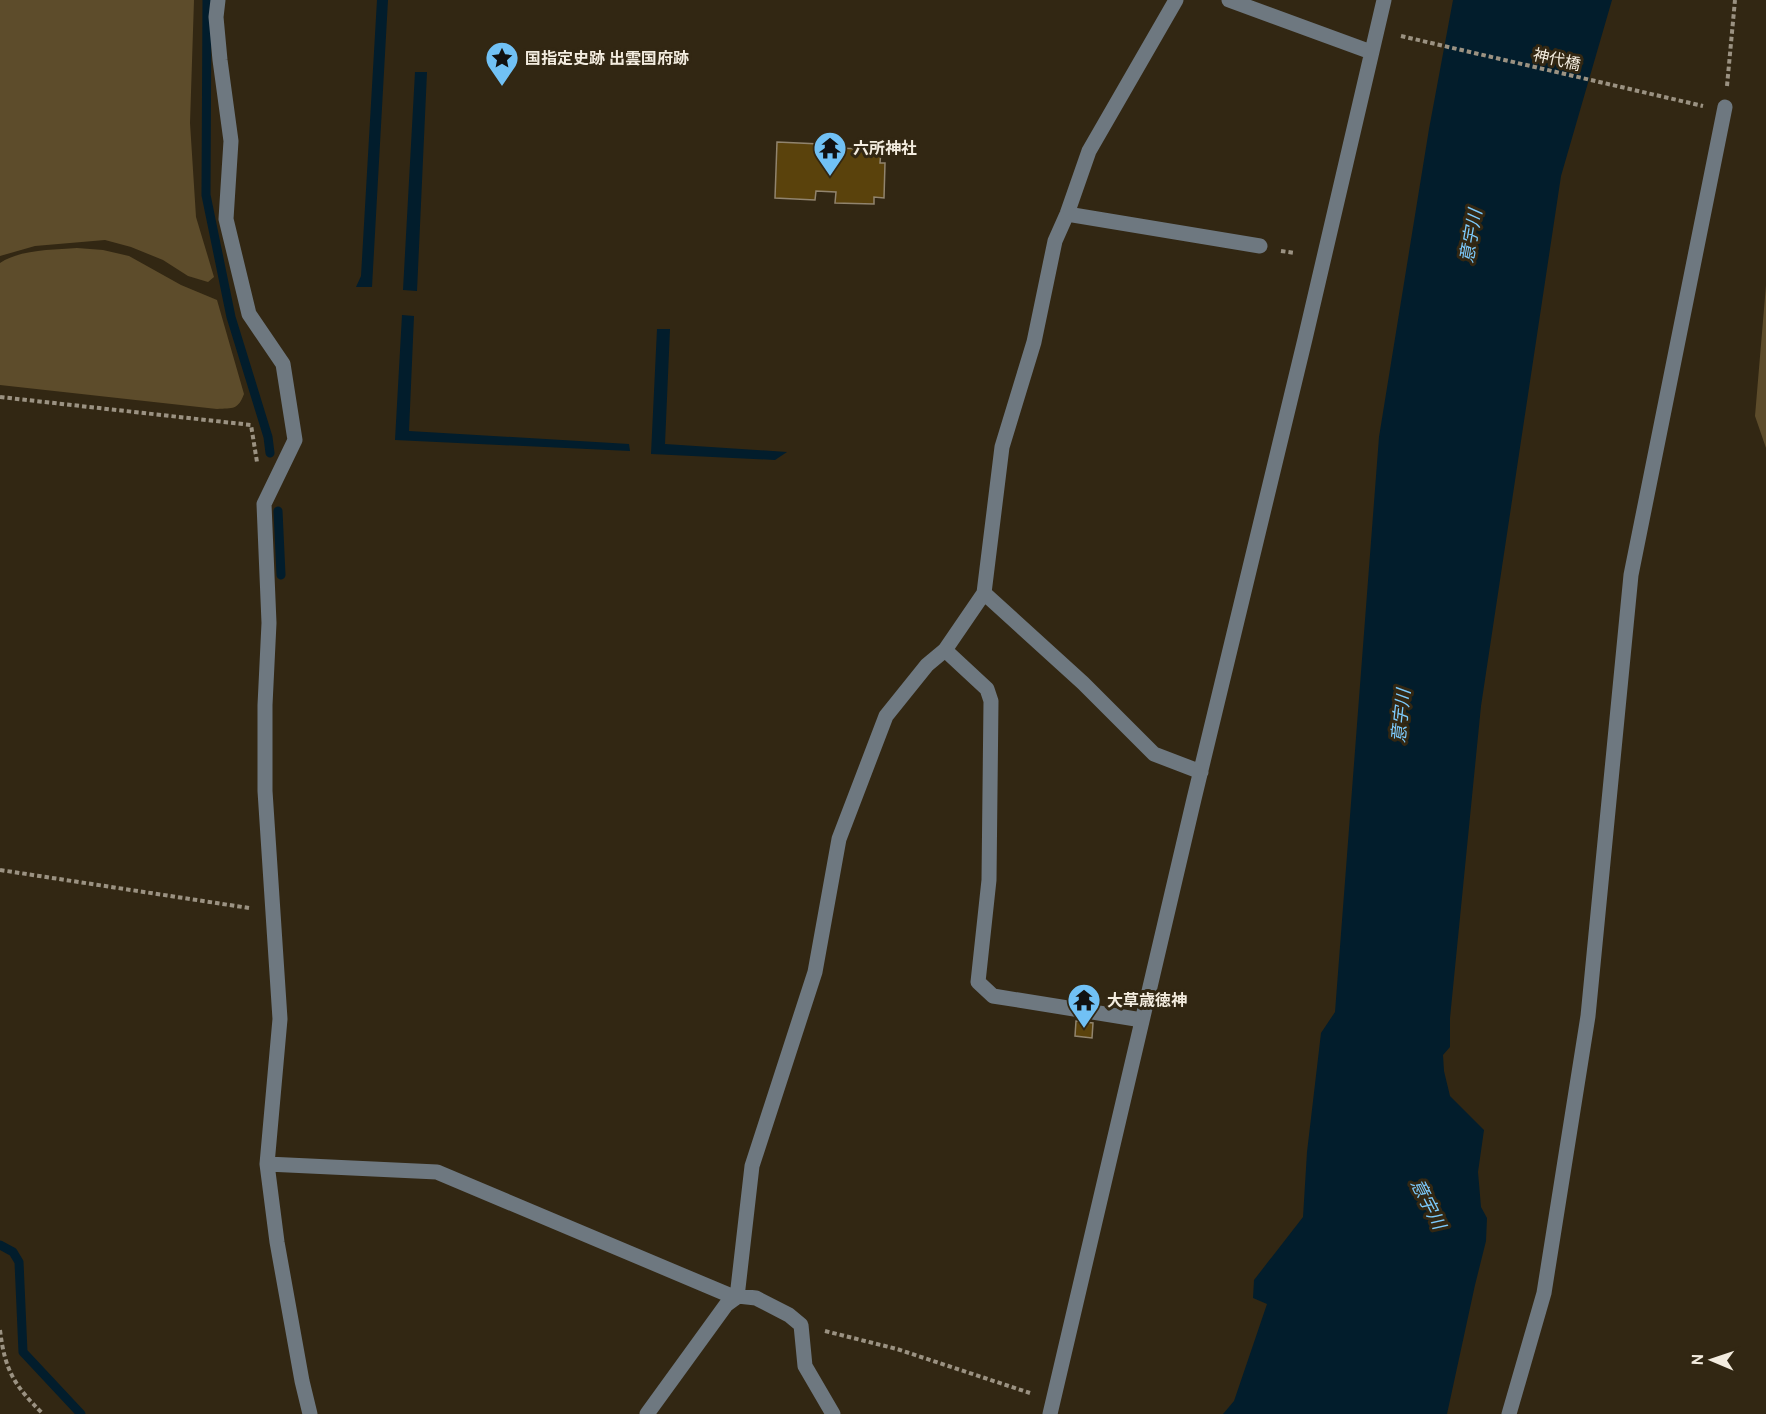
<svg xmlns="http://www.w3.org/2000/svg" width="1766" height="1414" viewBox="0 0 1766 1414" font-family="Overpass,'Noto Sans JP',sans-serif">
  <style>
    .green { fill: #5d4c2b }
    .water { fill: #021d2c }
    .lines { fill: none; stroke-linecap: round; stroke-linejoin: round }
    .stream { stroke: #021d2c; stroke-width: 9 }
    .building { fill: #5a420c; stroke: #91846e; stroke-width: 1.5 }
    .path { stroke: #9b9282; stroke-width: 4; stroke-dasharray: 4.5 3; stroke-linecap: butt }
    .minor { stroke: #6e7880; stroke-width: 15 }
    .labels { text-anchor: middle; stroke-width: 6; stroke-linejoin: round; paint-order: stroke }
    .poi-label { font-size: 16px; font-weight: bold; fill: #f3ecdf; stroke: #322713; text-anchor: start }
    .street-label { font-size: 16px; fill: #f3ecdf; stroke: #322713 }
    .water-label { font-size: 18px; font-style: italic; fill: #7dcbfd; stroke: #322713 }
  </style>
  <rect width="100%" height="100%" fill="#322713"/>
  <path class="green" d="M 0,0 L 194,0 L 190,123 L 196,217 L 214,277 L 208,282 L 188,276 L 163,260 L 131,247 L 105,240 L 35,246 L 0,256 Z
    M 77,248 L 103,250 L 129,256 L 181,285 L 217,300 L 244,394 C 238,410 233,408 217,409 L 0,385 L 0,263 C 21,249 53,250 77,248 Z
    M 1766,285 L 1766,448 L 1755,416 Z"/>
  <path class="water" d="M 377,0 L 388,0 L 372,287 L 356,287 L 361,276 Z
    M 1453,0 L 1612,0 L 1561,176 L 1481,706 L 1450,1018 L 1450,1047 L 1443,1055 L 1444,1071 L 1450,1096 L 1484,1130 L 1478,1172 L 1481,1207 L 1487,1218 L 1486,1241 L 1475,1285 L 1447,1414 L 1223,1414 L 1234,1401 L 1267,1304 L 1253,1298 L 1254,1280 L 1303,1217 L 1307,1152 L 1321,1033 L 1335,1012 L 1379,437 L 1429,129 Z
    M 415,72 L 427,72 L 417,291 L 403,290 Z
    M 402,315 L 414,316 L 409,431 L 629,444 L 630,451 L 395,440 Z
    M 657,329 L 670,329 L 665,444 L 787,452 L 775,460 L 651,454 Z"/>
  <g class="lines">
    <path class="stream" d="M 207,0 L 206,195 L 231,317 L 268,437 L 270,453
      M 278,511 L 281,575
      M 0,1245 L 13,1252 L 19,1262 L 23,1352 L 81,1414"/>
  </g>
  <path class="building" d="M 777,142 L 820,144 L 819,154 L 840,155 L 840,148 L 881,150 L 880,163 L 885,163 L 884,198 L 874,197 L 874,204 L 835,203 L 836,192 L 816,191 L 815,200 L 775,198 Z
    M 1076,1021 L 1093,1023 L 1092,1038 L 1075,1036 Z"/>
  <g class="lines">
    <path class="path" d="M 1401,36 L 1703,106
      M 1727,86 L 1735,0
      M 1281,251 L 1295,253
      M 0,397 L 251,425 L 257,462
      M 0,870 L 249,908
      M 0,1330 C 5,1371 14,1385 43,1414
      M 825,1331 L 897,1349 L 1030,1393"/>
    <path class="minor" d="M 218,0 L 216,17 L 220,60 L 231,141 L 226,219 L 249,314 L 283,364 L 295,440 L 264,504 L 269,623 L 265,705 L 265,791 L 280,1019 L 267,1164 L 277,1242 L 302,1381 L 310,1414
      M 1229,0 L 1371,52
      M 1067,214 L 1260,246
      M 984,593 L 1083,683 L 1154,754 L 1201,772
      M 945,650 L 987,689 L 991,701 L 989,880 L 978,982 L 993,996 L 1142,1020
      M 267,1164 L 437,1172 L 729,1295 L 756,1298 L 789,1315 L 801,1325 L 805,1366 L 833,1414
      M 647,1414 L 726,1305 L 737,1297 L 752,1166 L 815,972 L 839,839 L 886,716 L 927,665 L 945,650 L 984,593 L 1002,447 L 1034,342 L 1055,241 L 1067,214 L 1089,151 L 1176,0
      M 1050,1414 L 1194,799 L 1305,339 L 1384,0
      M 1509,1414 L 1544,1293 L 1588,1016 L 1631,575 L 1725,107"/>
  </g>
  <defs>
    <symbol id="sight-pin" viewBox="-11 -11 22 30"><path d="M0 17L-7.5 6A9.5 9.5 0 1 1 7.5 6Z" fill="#71c1f5" stroke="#322713"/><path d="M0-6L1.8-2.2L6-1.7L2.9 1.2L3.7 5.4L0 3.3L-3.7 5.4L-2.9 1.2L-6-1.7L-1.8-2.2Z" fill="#111"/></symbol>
    <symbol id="temple-pin" viewBox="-11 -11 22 30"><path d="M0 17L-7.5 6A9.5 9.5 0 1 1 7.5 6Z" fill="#71c1f5" stroke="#322713"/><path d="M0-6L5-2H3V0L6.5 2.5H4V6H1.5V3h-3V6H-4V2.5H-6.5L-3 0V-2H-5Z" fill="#111"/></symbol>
  </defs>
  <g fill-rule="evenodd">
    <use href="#sight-pin" x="483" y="39" width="38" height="52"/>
    <use href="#temple-pin" x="811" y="129" width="38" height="52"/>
    <use href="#temple-pin" x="1065" y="981" width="38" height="52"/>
  </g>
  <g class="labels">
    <g class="poi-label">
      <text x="525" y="64">国指定史跡 出雲国府跡</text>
      <text x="853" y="154">六所神社</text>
      <text x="1107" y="1006">大草歳徳神</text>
    </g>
    <g class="street-label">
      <text transform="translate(1557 59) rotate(13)" y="6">神代橋</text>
    </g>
    <g class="water-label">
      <text transform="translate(1471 236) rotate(-80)" y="6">意宇川</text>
      <text transform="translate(1401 716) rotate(-84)" y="6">意宇川</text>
      <text transform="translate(1428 1204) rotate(63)" y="6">意宇川</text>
    </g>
  </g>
  <g transform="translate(1712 1360) rotate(272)" stroke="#322713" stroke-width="4.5" paint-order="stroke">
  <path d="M0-4.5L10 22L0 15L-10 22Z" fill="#f3ecdf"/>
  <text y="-9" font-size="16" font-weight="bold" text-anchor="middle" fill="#f3ecdf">N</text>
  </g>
</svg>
